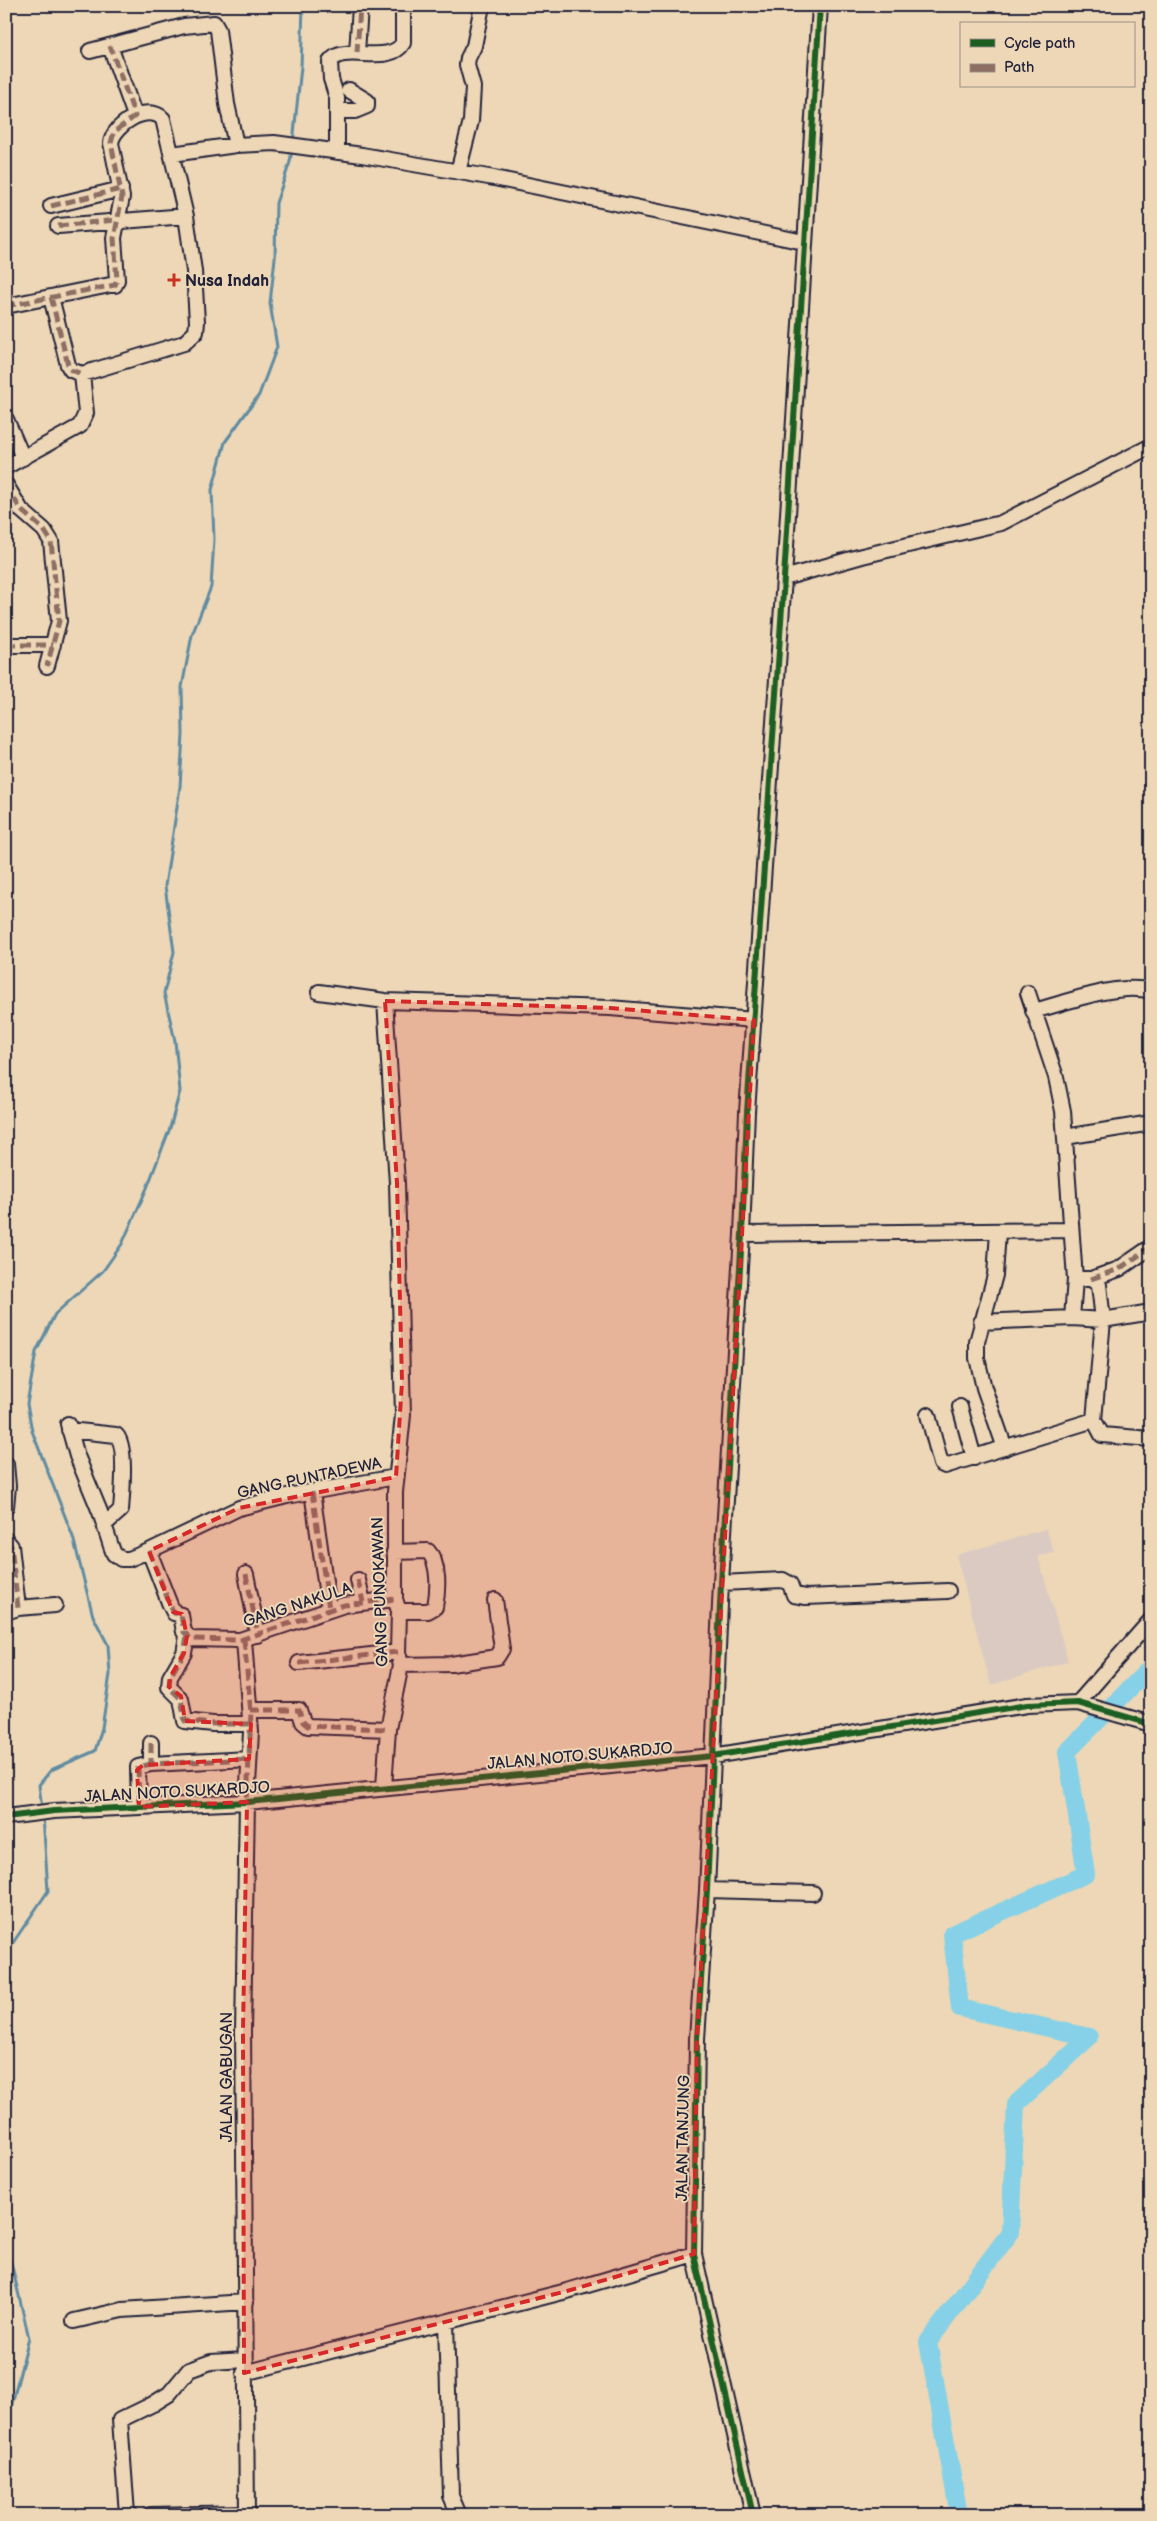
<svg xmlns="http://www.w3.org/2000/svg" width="1157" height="2521" viewBox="0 0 1157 2521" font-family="'Balsamiq Sans',sans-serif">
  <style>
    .built { fill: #dacac2 }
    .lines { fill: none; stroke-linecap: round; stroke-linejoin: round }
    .stream { stroke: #5e8ba2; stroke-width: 3 }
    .river { stroke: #86d1e7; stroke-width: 18 }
    .minor-casing { stroke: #22223b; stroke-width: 18 }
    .minor { stroke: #edd7b6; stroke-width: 14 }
    .quiet { stroke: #8d6e63; stroke-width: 5; stroke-dasharray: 10 5; stroke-linecap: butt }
    .cycleway-casing { stroke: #edd7b6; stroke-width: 9 }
    .cycleway { stroke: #1b5e20; stroke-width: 6 }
    .marked { fill: #d62828; fill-opacity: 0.2; stroke: #d62828; stroke-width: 4; stroke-dasharray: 10 6; stroke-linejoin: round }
    .poi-dot { fill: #c8321e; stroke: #edd7b6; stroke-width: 2 }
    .labels { text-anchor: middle; stroke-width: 4; stroke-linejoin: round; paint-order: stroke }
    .poi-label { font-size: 16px; font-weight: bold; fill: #22223b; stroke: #edd7b6; text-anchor: start }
    .street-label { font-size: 16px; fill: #22223b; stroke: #edd7b6 }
  </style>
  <rect width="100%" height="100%" fill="#edd7b6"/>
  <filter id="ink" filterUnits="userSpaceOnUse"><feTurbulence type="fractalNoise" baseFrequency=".02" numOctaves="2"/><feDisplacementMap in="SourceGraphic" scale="10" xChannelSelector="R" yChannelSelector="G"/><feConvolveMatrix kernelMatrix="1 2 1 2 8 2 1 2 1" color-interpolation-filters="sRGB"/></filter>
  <g filter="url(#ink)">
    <path class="built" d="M 1046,1529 L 1054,1553 L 1038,1556 L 1068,1661 L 991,1685 L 956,1555 Z"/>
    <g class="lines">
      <path class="stream" d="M 293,143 L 301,67 L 303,6
        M 42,1809 L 39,1785 L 51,1770 L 95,1751 L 102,1728 L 110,1674 L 108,1645 L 93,1616 L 73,1537 L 32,1431 L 27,1404 L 36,1352 L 55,1314 L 103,1271 L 122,1244 L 147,1188 L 170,1128 L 180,1091 L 175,1041 L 164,993 L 174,952 L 165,886 L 180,787 L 183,734 L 182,687 L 192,635 L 211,587 L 214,539 L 212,490 L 225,442 L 259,395 L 277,347 L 270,303 L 275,258 L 276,203 L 290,162 L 292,149
        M 6,1953 L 48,1891 L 43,1816
        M 6,2241 L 29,2338 L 9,2415 L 6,2417"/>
      <path class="river" d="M 959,2515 L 928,2342 L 1010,2233 L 1016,2104 L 1089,2037 L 960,2008 L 952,1934 L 1086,1874 L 1067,1752 L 1151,1667"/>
      <defs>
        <path id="minor" d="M 110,46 L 135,116
          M 90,51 L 184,26 L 214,23 L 218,30 L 227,104 L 236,145
          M 357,53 L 360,6
          M 337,111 L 355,111 L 367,106 L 367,101 L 349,90
          M 337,152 L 337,98 L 331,79 L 330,62 C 342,42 389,67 403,43 L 403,6
          M 172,154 L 236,145 L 274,143 L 362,155 L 494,178 L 804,242
          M 458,172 L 471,121 L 473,87 L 467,65 L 468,58 L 474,46 L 482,6
          M 51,206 L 121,189
          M 58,226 L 186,216
          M 6,306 L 110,285 L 115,285 L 117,280 L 114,238 L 122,197 L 111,143 C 114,124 148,103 163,119 L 186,216 L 194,271 L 197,322 L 196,332 L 184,343 L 82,374 L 71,370 L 68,365 L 51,297
          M 6,419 L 23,458
          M 6,467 L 80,426 L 86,413 L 82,374
          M 6,485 L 21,510 L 44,530 L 51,541 L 59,621 L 47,666
          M 784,578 L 862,556 L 1001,523 L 1151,446
          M 6,645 L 53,645
          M 319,992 L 385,1001 L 610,1008 L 754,1020
          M 1033,1011 C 1066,1003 1118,982 1151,991
          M 1065,1137 L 1151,1123
          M 998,1232 L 995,1275 L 977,1342 L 977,1358 L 984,1388 L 1005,1448
          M 742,1234 L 1071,1230
          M 1091,1279 L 1119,1269 L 1151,1247
          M 1151,1312 L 1103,1320 L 1094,1420 L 1102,1435 L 1151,1439
          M 1072,1318 L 1075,1279
          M 981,1322 L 1072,1318 L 1103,1320 L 1099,1285 L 1091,1279 L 1075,1279 L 1063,1111 L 1056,1077 L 1028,993
          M 960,1407 L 974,1458
          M 928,1415 L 941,1464 L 945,1466 L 1094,1420
          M 68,1424 L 77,1456 L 100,1512 L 111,1546 L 114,1554 L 121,1559 L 129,1559 L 149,1551 L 239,1508 L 287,1496 L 396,1477
          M 69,1430 L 116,1435 C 127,1444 122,1496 121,1510 L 104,1525
          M 6,1464 L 8,1486 L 6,1507
          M 312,1492 L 329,1609
          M 6,1540 L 11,1546 L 18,1608
          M 149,1551 L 170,1605 L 174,1613 L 181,1615 L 184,1632 L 191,1639 L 240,1640 L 344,1605 L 395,1599
          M 394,1552 L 428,1551 C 440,1564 438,1591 435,1607 L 428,1611 L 399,1611
          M 246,1574 L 258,1635
          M 358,1580 L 363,1602
          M 721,1583 L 783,1580 L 790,1584 L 794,1595 L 806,1597 L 948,1591
          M 6,1612 L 18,1608 L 55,1605
          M 187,1636 L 184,1653 L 170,1677 L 169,1687 L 181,1699 L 185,1721 L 213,1724 L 250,1724
          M 244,1640 L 251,1732 L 247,1802 L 243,2031 L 247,2515
          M 299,1663 L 398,1652
          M 401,1665 L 451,1664 L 497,1657 L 502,1649 L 495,1600
          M 1078,1703 L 1151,1620
          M 250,1710 L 299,1710 L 303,1722 L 308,1726 L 388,1729
          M 151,1743 L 151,1764 L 249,1759
          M 384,1787 L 388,1729 L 401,1665 L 398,1652 L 399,1611 L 395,1599 L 395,1492 L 403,1415 L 397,1183 L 385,1001
          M 139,1807 L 138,1767 L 151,1764
          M 6,1817 L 54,1811 L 247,1802 L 713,1756 L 1027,1705 L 1078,1703 L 1151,1724
          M 707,1890 L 813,1893
          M 74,2321 L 122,2310 L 246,2302
          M 446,2322 L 451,2496 L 459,2515
          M 244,2373 L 567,2291 L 694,2254
          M 131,2515 L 127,2514 L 120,2420 L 153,2404 L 169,2394 L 189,2370 L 211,2362 L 245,2360
          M 150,2515 L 247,2513
          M 753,2515 L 694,2254 L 697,2039 L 707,1890 L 721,1583 L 742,1234 L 747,1112 L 784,578 L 820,6"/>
      </defs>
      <use href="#minor" class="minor-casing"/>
      <use href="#minor" class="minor"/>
      <path class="quiet" d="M 357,53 L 360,6
        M 51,206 L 121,189
        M 58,226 L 116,220
        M 51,297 L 68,365 L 71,370 L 82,374
        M 6,306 L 115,285 L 117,280 L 114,238 L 122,197 L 111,143 L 114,132 L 135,116 L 110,46
        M 6,485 L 21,510 L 44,530 L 51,541 L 59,621 L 47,666
        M 6,645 L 53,645
        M 1091,1279 L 1119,1269 L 1151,1247
        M 312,1492 L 329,1609
        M 6,1540 L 11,1546 L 18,1608
        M 149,1551 L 170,1605 L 174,1613 L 181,1615 L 184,1632 L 191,1639 L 240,1640 L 344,1605 L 395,1599
        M 246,1574 L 258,1635
        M 358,1580 L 363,1602
        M 187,1636 L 184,1653 L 170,1677 L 169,1687 L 181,1699 L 185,1721 L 213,1724 L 250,1724
        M 244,1640 L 251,1713 L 247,1802
        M 299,1663 L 398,1652
        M 250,1710 L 299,1710 L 303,1722 L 308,1726 L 388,1729
        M 151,1743 L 151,1764 L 249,1759
        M 139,1807 L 138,1767 L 151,1764
        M 188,2514 L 188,2515"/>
      <defs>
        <path id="cycleway" d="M 6,1817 L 54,1811 L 247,1802 L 713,1756 L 1027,1705 L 1078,1703 L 1151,1724
          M 753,2515 L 694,2254 L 697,2039 L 707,1890 L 721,1583 L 742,1234 L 747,1112 L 784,578 L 820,6"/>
      </defs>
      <use href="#cycleway" class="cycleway-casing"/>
      <use href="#cycleway" class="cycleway"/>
    </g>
  </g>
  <path class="marked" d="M 385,1001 L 610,1008 L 754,1020 L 697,2039 L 694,2254 L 567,2291 L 244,2373 L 243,2031 L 247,1802 L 139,1807 L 137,1770 L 143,1765 L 249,1759 L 251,1724 L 185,1721 L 181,1696 L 169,1687 L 170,1677 L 184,1653 L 187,1636 L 182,1614 L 173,1612 L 149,1551 L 239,1508 L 396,1477 L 402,1382 L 397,1183 Z"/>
  <path class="poi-dot" d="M171.5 272.5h5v5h5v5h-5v5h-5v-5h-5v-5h5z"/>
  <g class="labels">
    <g class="poi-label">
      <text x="185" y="286">Nusa Indah</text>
    </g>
    <g class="street-label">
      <text transform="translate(309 1477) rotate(-12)" y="6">GANG PUNTADEWA</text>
      <text transform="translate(379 1592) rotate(-92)" y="6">GANG PUNOKAWAN</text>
      <text transform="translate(297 1604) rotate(-18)" y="6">GANG NAKULA</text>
      <text transform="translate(580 1755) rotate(-5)" y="6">JALAN NOTO SUKARDJO</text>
      <text transform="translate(177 1791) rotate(-3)" y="6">JALAN NOTO SUKARDJO</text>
      <text transform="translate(226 2077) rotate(-90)" y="6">JALAN GABUGAN</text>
      <text transform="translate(682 2138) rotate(-89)" y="6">JALAN TANJUNG</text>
    </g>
  </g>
  <rect width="1157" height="2521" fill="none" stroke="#edd7b6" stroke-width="25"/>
  <rect x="12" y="12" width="1132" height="2496" fill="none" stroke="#22223b" stroke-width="2" filter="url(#ink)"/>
  <rect x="960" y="22" width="175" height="65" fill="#edd7b6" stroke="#9c8f85"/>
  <rect x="970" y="39" width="25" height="8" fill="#1b5e20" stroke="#9c8f85"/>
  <text x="1004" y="48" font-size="15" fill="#22223b">Cycle path</text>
  <rect x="970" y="64" width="25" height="8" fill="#8d6e63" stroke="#9c8f85"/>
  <text x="1004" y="72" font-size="15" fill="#22223b">Path</text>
</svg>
